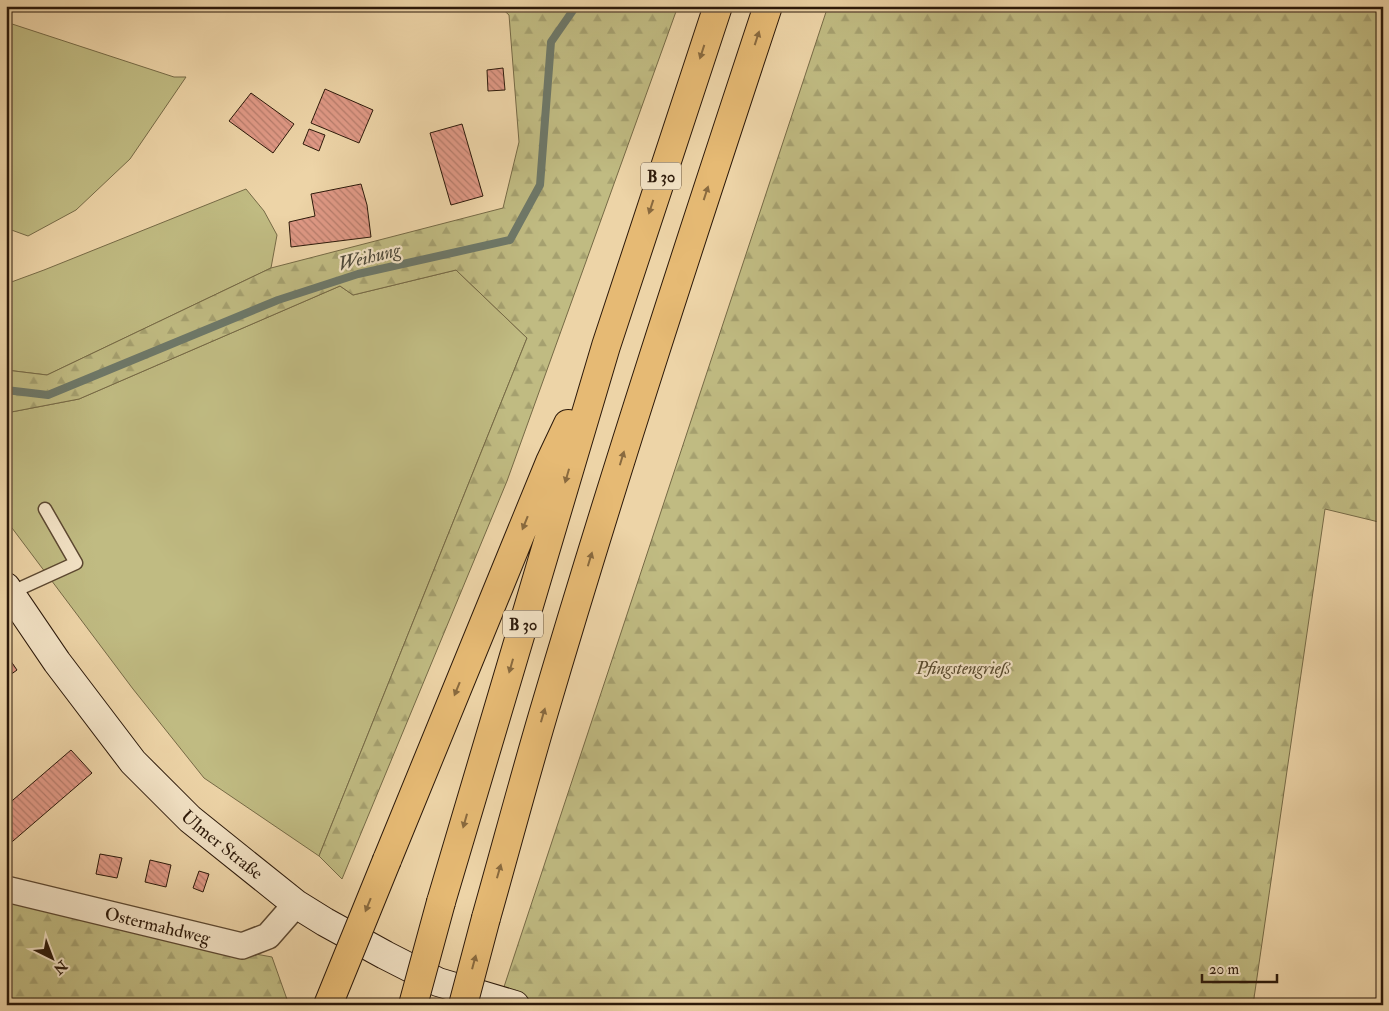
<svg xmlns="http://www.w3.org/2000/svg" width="1389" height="1011" viewBox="0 0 1389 1011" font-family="'IM FELL Double Pica',serif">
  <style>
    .green { fill: #c0bb82; stroke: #766a46 }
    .forest { fill: url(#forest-firs); stroke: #766a46 }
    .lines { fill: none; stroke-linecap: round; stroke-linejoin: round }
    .stream { stroke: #6d7869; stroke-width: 8 }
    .building { fill: url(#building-back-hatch); stroke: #2c190a }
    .service-casing { stroke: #5c4831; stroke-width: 15 }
    .minor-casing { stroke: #5c4831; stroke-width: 28 }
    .secondary-casing { stroke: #2c190a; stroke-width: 30 }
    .trunk-casing { stroke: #2c190a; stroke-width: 30 }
    .service { stroke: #f3e3c6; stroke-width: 12 }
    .minor { stroke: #f3e3c6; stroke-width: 25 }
    .secondary { stroke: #f3e3c6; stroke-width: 28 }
    .trunk { stroke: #e6ba74; stroke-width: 28 }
    .trunk-bridge-casing { stroke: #2c190a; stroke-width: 30; stroke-linecap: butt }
    .trunk-bridge { stroke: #e6ba74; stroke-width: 28 }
    .oneway { fill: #896a3f }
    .labels { text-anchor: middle; stroke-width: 4.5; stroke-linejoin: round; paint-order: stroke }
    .shield { fill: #f3e3c6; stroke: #685642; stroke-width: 1 }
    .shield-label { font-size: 16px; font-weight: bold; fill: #2c190a }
    .park-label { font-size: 18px; font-style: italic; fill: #584a2e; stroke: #f3e3c6 }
    .street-label { font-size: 18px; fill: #2c190a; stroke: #f3e3c6 }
    .water-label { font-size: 19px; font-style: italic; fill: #4d493a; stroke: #f3e3c6 }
  </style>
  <defs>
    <pattern id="forest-firs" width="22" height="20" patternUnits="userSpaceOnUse" patternTransform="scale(1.25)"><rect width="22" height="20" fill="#c0bb82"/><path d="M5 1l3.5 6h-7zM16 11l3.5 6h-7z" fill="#a5a06f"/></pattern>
    <pattern id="building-back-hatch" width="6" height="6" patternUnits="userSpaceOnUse" patternTransform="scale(1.25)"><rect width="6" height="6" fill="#e09986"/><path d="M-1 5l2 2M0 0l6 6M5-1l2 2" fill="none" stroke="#b67c6c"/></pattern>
  </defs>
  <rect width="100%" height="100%" fill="#edd4a7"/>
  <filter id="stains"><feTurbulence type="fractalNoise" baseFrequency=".004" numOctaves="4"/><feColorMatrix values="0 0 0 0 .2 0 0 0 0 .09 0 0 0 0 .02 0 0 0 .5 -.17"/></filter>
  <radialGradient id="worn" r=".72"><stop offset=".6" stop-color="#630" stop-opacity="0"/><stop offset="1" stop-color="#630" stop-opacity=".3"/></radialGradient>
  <path class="green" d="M 6,22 L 174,77 L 186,77 L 130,159 L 76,210 L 28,236 L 6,228 Z
    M 246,189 L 264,211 L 277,235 L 271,268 L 47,375 L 6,370 L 6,284 L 44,270 Z
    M 456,270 L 527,338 L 319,856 L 204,778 L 133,689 L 6,520 L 6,413 L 79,399 L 340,286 L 353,295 Z"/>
  <path class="forest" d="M 499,6 L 678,6 L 507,481 L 342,879 L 319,856 L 527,338 L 456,270 L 353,295 L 340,286 L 79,399 L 6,413 L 6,370 L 47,375 L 271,268 L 503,208 L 519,142 L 509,15 Z
    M 828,6 L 1383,6 L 1383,523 L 1325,509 L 1253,1005 L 498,1005 Z
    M 6,893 L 223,948 L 272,957 L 289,1005 L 6,1005 Z"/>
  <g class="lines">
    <path class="stream" d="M 6,390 L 48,395 L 278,300 L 358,274 L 510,240 L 540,185 L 551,42 L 576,6"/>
  </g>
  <path class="building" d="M 503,68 L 505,90 L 488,91 L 487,70 Z
    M 325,89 L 373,110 L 359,143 L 311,123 Z
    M 251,93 L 294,124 L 273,153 L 229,121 Z
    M 462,124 L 483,196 L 451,205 L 430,133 Z
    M 309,129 L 325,135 L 319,151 L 303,144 Z
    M 361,184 L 367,205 L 371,237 L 291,247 L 289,222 L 315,216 L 311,194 Z
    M 6,654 L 17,670 L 6,678 Z
    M 71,750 L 92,773 L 6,847 L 6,806 Z
    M 100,854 L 122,858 L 117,878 L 96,874 Z
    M 150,860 L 171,865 L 166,887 L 145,882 Z
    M 199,871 L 209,874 L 203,892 L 193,888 Z"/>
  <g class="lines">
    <defs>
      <path id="service" d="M 10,593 L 76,563 L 45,509"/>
      <g id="minor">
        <path id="s1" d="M 6,889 L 242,946 L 268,936 L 296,904"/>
      </g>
      <g id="secondary">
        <path id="s2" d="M 6,587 L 57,662 L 133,762 L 190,819 L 296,904 L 325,922 L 385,955 L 438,982 L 515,1005"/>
      </g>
      <path id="trunk" d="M 387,860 L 550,462 L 568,424
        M 441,902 L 606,346 L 718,6
        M 486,918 C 505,851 523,783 543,715 C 613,477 690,242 768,6"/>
    </defs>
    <use href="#service" class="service-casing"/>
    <use href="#minor" class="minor-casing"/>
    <use href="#secondary" class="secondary-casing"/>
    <use href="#trunk" class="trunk-casing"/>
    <use href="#service" class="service"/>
    <use href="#minor" class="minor"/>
    <use href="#secondary" class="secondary"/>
    <use href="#trunk" class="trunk"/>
    <defs>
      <path id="trunk-bridge" d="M 328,1005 L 387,860
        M 413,1005 L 441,902
        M 463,1005 L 486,918"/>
    </defs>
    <use href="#trunk-bridge" class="trunk-bridge-casing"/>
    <use href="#trunk-bridge" class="trunk-bridge"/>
  </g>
  <defs><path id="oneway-solid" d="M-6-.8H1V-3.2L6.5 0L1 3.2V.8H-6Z" transform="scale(1.25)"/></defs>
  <g class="oneway">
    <use href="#oneway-solid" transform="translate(757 38) rotate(-72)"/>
    <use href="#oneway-solid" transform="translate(702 52) rotate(108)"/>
    <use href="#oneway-solid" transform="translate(706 193) rotate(-72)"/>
    <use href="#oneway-solid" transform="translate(651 207) rotate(108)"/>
    <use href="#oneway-solid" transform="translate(622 458) rotate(-73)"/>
    <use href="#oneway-solid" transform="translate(567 476) rotate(106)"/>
    <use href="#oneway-solid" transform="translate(525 523) rotate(112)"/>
    <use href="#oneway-solid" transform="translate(590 559) rotate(-73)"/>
    <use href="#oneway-solid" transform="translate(511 666) rotate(106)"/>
    <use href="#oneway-solid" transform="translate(457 689) rotate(112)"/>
    <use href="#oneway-solid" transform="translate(543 715) rotate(-74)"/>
    <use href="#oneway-solid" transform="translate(465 821) rotate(106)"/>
    <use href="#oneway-solid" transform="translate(499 871) rotate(-74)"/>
    <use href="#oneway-solid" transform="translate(368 905) rotate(112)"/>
    <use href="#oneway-solid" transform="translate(474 962) rotate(-75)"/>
  </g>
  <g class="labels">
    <g class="shield">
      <rect x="641" y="162.5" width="40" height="27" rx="4"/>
      <rect x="503" y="610.5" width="40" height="27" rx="4"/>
    </g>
    <g class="shield-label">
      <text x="661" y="182">B 30</text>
      <text x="523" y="630">B 30</text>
    </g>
    <g class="park-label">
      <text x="963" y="674">Pfingstengrieß</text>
    </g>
    <g class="street-label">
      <text dy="6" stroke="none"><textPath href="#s2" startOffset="338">Ulmer Straße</textPath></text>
      <text dy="6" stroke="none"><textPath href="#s1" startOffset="156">Ostermahdweg</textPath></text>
    </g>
    <g class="water-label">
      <text transform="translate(369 256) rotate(-14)" y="7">Weihung</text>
    </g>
  </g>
  <rect width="1389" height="1011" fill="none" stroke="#edd4a7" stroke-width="25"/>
  <rect x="8" y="8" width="1374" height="996" fill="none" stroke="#2c190a" stroke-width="2.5"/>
  <rect x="12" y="12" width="1364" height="986" fill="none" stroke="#2c190a"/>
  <g transform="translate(52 958) rotate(138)" stroke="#f3e3c6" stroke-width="4" paint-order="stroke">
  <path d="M0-4L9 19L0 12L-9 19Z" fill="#2c190a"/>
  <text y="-8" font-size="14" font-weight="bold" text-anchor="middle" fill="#2c190a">N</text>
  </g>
  <path d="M1202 974v8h75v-8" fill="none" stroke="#2c190a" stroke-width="2.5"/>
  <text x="1209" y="974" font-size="15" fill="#2c190a" stroke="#f3e3c6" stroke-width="4" paint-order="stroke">20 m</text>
  <rect width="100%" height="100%" filter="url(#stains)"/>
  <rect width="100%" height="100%" fill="url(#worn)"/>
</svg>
